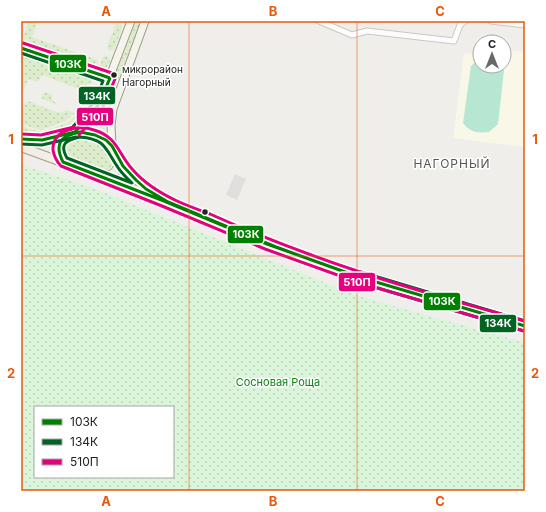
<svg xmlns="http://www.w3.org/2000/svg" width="546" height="512" viewBox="0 0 546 512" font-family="Inter,sans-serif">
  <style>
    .education { fill: #f8f7e8 }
    .grass { fill: url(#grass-dots) }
    .park { fill: url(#park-dots); fill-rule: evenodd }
    .pitch { fill: #b7e6d2 }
    .parking { fill: #e0dfde }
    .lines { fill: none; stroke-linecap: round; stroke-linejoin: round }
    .minor-casing { stroke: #c9c8c7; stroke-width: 7 }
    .secondary-casing { stroke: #999a82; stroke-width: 9 }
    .primary-casing { stroke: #a79c86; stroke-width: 10 }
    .minor { stroke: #fdfcfc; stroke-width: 5 }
    .secondary { stroke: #f4f4ed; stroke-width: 7 }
    .primary { stroke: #f3ede7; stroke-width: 8 }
    .bus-1-casing { stroke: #fff; stroke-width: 6 }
    .bus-2-casing { stroke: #fff; stroke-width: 6 }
    .bus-3-casing { stroke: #fff; stroke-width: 6 }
    .bus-1 { stroke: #008000; stroke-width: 3 }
    .bus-2 { stroke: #006423; stroke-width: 3 }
    .bus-3 { stroke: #e5007d; stroke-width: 3 }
    .grid { fill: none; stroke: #e8590c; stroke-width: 1; stroke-opacity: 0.55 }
    .bus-dot { fill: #222; stroke: #fff; stroke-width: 1.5 }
    .labels { text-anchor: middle; stroke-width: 3; stroke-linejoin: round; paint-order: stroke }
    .bus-label { font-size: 10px; fill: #222; stroke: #fff; text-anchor: start }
    .park-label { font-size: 11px; fill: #0c8416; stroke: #fff }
    .neighbourhood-label { font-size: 12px; letter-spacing: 1px; fill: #555; stroke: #fff }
    .line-badge { stroke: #fff; stroke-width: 1.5 }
    .badge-label { font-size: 11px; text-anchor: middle; font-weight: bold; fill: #fff }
    .neatline { fill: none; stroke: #e8590c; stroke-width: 1.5 }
    .grid-label { font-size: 13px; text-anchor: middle; font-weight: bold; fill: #e8590c }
  </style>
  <defs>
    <pattern id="grass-dots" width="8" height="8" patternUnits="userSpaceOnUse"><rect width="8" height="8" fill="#ddeccb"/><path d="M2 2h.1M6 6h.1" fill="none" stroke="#bdcaae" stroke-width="1.8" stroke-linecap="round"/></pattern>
    <pattern id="park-dots" width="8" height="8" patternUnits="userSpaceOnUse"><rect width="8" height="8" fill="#daf5da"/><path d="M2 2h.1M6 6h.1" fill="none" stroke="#bbd2bb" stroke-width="1.8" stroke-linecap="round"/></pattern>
  </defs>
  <rect width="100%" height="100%" fill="#f0eeeb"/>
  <path class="education" d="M 508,50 L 525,52 L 525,147 L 453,138 L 464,53 L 480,55 L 480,66 L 504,66 L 504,58 L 507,58 Z"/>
  <path class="grass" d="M 29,21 L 38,21 L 32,37 L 98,60 L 95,69 L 28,47 C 20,39 26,30 29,21 Z
    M 136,21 L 141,21 L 111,98 L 107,97 Z
    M 116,23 L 121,24 L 122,29 L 114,49 L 109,51 L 107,47 Z
    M 21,53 L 24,53 L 93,76 L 87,92 L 42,75 L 38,82 L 28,79 L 21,97 Z
    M 104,55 L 109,57 L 110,62 L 105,70 L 98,70 Z
    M 45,92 L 52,95 L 52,100 L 58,105 L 42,99 L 42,95 Z
    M 88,97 L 96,97 C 81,126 53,139 21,136 L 21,126 L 41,132 L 67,123 L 81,111 L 85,105 Z
    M 28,101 L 59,113 L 67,110 L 75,113 L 66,121 L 41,130 L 21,124 C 21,116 21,106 28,101 Z
    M 106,101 L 110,103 L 105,117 L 105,130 L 95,126 L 88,125 L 99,114 Z
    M 81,137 C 87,138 93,139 99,142 C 108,147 121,170 103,172 C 96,173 88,168 82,166 C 72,163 67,163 62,153 C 63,143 71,139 81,137 Z"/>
  <path class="park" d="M 21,164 L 95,189 L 355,295 L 525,343 L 525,491 L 21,491 ZM 35,407 L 173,407 L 173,477 L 35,477 Z"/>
  <path class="pitch" d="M 478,59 L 480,60 L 480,66 L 500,66 L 504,70 L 498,124 L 489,132 C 477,133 471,133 463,123 L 471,66 Z"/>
  <path class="parking" d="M 235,174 L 246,179 L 237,200 L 226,195 Z"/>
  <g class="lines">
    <defs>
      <path id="minor" d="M 319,21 L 352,35 L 367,31 L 454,41 L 460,25 L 465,21
        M 491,21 L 525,25"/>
      <path id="secondary" d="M 75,132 L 94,110 L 102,97 L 131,21
        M 112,145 L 111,126 L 113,109 L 145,21"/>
      <path id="primary" d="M 21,139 L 36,141 L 65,136
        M 21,147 L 100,176 C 108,177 115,175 118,167 C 126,140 75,118 60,142 C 56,149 58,155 63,162
        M 119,158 C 126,172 140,184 153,193
        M 100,176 L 164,201 L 267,244 L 359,277 L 525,326"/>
    </defs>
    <use href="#minor" class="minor-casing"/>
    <use href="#secondary" class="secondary-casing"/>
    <use href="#primary" class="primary-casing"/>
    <use href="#minor" class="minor"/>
    <use href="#secondary" class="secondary"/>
    <use href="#primary" class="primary"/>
    <defs>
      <path id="bus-1" d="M 21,48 L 110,78 L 99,104 L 75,132
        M 80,132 L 95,135 L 106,140 L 112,146 L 123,166 L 136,180 L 146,189 L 168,202 L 276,247 L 359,277 L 267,244 L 164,201 L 63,162 C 54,144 60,136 80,132 Z
        M 21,139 L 42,140 L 75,132
        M 359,277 L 525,326"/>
      <path id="bus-2" d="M 21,53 L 103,81 L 95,101 L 71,129
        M 80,137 C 105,139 105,148 117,166 C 121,173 127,178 132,183 L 67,158 C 59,144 66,140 80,137 Z
        M 21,144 L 42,145 L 76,137
        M 361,272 L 525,321
        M 357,282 L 524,331"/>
      <path id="bus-3" d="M 23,43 L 112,73 L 114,75 L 115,79 L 103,107 L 79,135
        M 22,134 L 41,135 L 74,127
        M 524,331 L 357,282 L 265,249 L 162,206 L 61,166 C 57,162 54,156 53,150 C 52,129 79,125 94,130 C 118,137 118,154 133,170 C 145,184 160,193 177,201 C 188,206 199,210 210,214 C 259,236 309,255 360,272 C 414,290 470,305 525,321"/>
    </defs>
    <use href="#bus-1" class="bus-1-casing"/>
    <use href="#bus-2" class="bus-2-casing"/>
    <use href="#bus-3" class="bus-3-casing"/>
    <use href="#bus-1" class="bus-1"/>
    <use href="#bus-2" class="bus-2"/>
    <use href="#bus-3" class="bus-3"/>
  </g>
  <path class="grid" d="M 189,21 L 189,491M 357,21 L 357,491M 21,256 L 525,256"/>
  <g class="bus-dot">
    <circle cx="114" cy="75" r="3.5"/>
    <circle cx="205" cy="212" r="3.5"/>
  </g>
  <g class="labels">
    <g class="bus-label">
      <text x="122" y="73">микрорайон<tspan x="122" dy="13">Нагорный</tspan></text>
    </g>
    <g class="park-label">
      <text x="278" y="386">Сосновая Роща</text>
    </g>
    <g class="neighbourhood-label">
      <text x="452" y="168">НАГОРНЫЙ</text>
    </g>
  </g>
  <g class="line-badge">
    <rect x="49" y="54" width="38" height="19" rx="4" fill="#008000"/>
    <rect x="78" y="86" width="38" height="19" rx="4" fill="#006423"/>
    <rect x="76" y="107" width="38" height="19" rx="4" fill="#e5007d"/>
    <rect x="227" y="225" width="37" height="19" rx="4" fill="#008000"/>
    <rect x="338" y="272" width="38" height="20" rx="4" fill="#e5007d"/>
    <rect x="423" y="292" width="38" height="19" rx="4" fill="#008000"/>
    <rect x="479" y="314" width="38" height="19" rx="4" fill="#006423"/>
  </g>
  <g class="badge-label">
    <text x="68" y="68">103К</text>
    <text x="97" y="100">134К</text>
    <text x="95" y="121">510П</text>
    <text x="246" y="238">103К</text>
    <text x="357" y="286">510П</text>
    <text x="442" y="305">103К</text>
    <text x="498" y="327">134К</text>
  </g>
  <rect width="546" height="512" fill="none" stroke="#ffffff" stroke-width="44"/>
  <rect x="34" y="406" width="140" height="72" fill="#ffffff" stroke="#a7a7a7"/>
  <rect x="42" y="419" width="20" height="6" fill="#008000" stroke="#a7a7a7"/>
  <text x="70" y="426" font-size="12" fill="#222222">103К</text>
  <rect x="42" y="439" width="20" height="6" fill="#006423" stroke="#a7a7a7"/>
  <text x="70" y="446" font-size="12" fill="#222222">134К</text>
  <rect x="42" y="459" width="20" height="6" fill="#e5007d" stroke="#a7a7a7"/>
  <text x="70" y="466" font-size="12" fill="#222222">510П</text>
  <g transform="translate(492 54)"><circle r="19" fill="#ffffff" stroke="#a7a7a7"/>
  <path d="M0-3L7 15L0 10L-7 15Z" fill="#6a6968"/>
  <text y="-6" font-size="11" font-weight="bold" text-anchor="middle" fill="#222222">С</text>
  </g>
  <rect x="22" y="22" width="502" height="468" class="neatline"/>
  <g class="grid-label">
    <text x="106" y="16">A</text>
    <text x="273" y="16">B</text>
    <text x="440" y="16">C</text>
    <text x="11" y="144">1</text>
    <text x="535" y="144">1</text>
    <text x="11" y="378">2</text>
    <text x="535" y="378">2</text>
    <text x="106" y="506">A</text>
    <text x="273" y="506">B</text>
    <text x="440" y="506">C</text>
  </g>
</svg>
